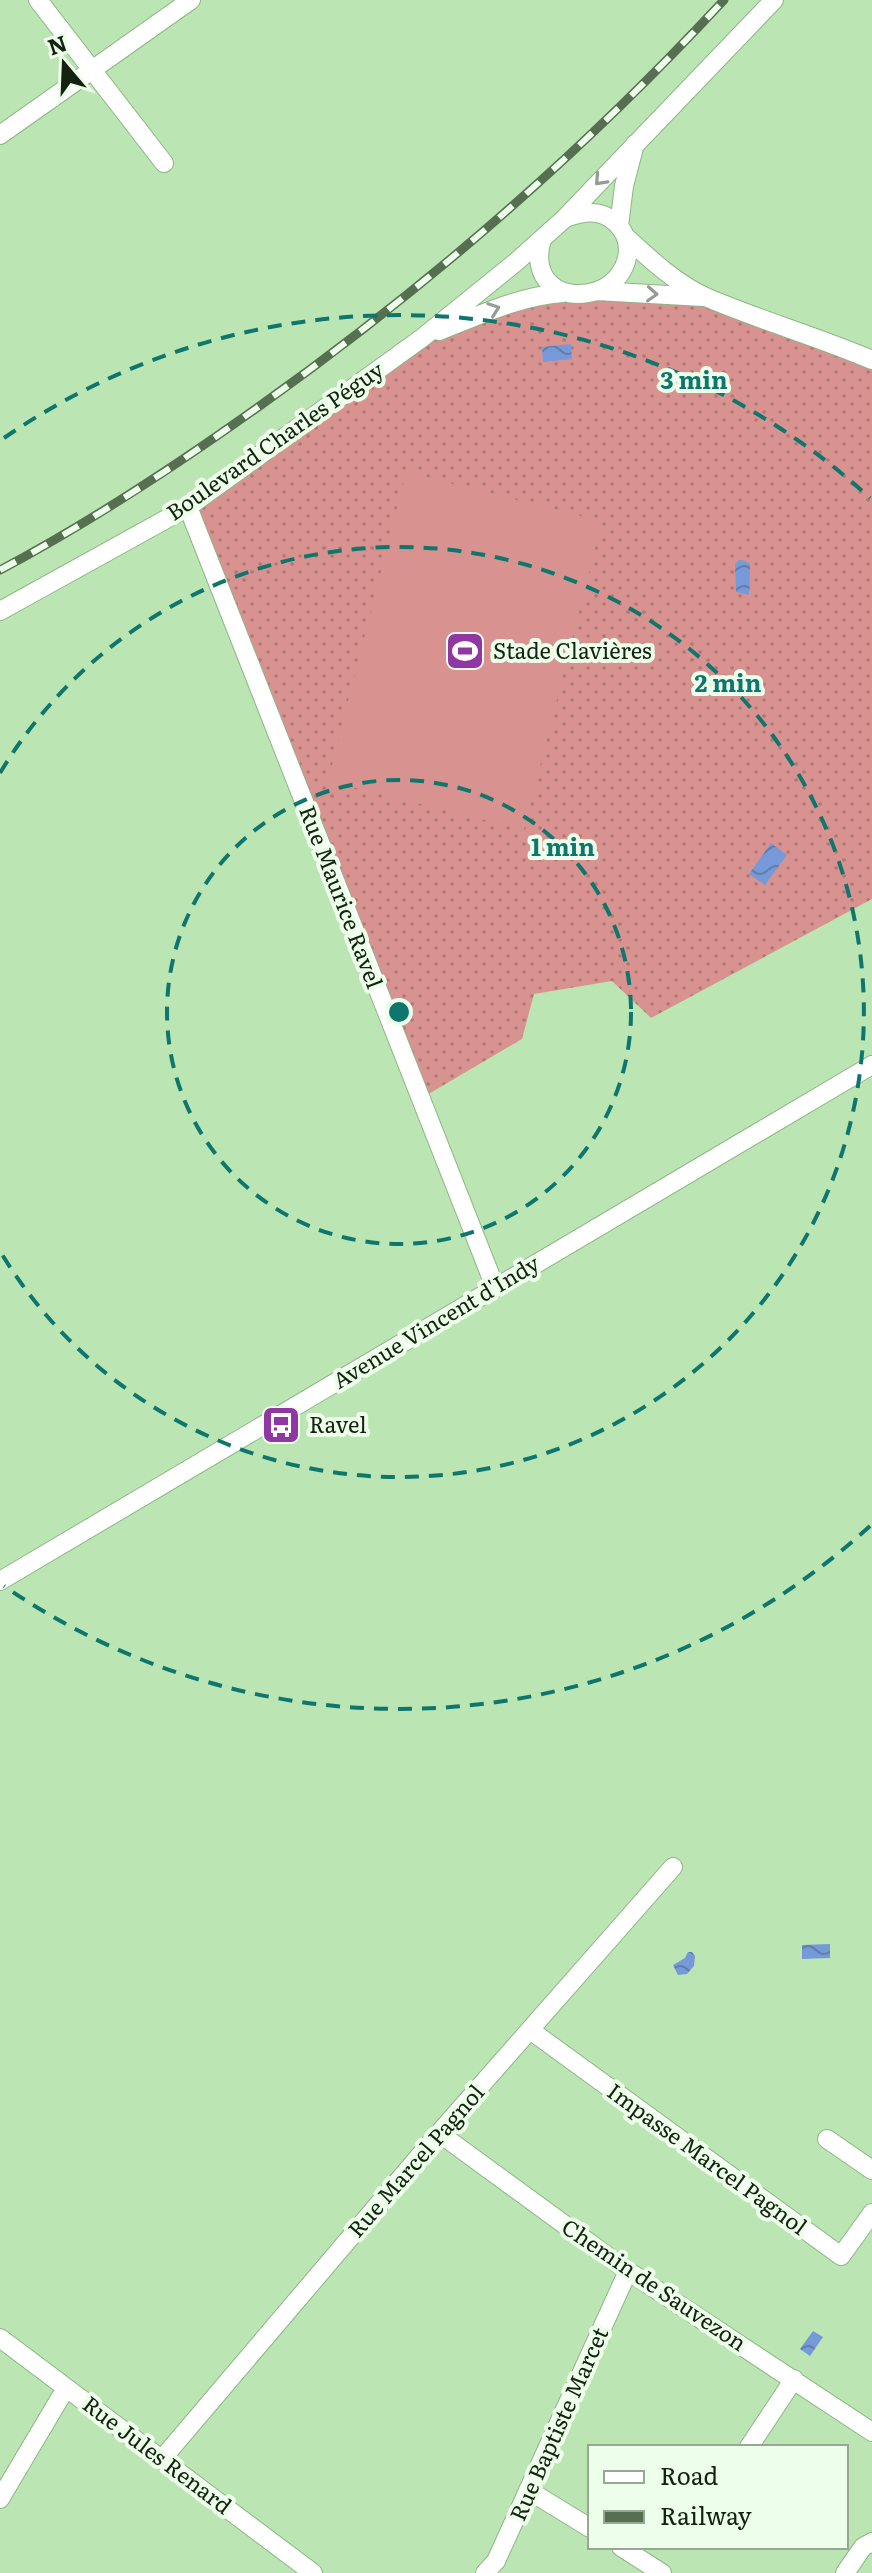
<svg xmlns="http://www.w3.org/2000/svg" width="872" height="2573" viewBox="0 0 872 2573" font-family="Literata,serif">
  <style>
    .grass { fill: url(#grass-dots) }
    .pitch { fill: #d89391 }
    .water { fill: url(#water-waves) }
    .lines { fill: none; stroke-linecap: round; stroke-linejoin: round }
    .minor-casing { stroke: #8db685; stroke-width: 20 }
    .minor { stroke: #fff; stroke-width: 18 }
    .rail-casing { stroke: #556f50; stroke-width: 9 }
    .rail { stroke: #edffea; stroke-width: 6; stroke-dasharray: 18; stroke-linecap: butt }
    .oneway { stroke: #959c93 }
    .ring { fill: none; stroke: #0f766e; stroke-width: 4; stroke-dasharray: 14 10 }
    .labels { text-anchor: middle; stroke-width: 8; stroke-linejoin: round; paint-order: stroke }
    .street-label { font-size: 22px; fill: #132310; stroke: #edffea }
    .poi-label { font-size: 22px; fill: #132310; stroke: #edffea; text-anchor: start }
    .centre { fill: #0f766e; stroke: #edffea; stroke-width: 4 }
    .ring-label { font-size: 24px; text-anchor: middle; font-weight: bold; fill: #0f766e; stroke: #edffea; stroke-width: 8; stroke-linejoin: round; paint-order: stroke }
  </style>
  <defs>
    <pattern id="grass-dots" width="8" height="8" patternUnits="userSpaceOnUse" patternTransform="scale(2)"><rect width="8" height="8" fill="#d89391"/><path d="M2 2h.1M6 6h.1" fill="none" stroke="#ae7875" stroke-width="1.8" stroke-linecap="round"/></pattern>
    <pattern id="water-waves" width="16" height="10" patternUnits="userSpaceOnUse" patternTransform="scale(2)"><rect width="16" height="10" fill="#769ad7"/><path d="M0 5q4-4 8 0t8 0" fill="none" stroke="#607dad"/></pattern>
  </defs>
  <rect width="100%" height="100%" fill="#bbe6b3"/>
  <path class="grass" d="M 532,297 L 706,297 L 872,362 L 872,899 L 651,1018 L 612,981 L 534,994 L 522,1039 L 420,1099 L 188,507 L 422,338 Z"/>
  <path class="pitch" d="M 406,472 L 602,521 L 524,830 L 328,781 Z"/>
  <path class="water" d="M 571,344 L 572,359 L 543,362 L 542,347 Z
    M 739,560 L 746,561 L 750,564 L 749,595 L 736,592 L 735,564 Z
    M 771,843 L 787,855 L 765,885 L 749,874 Z
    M 830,1944 L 830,1958 L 802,1959 L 802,1945 Z
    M 688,1952 L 692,1952 L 695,1956 L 694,1966 L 687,1974 L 678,1975 L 673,1965 L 685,1958 Z
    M 813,2331 L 823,2337 L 810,2356 L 800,2349 Z"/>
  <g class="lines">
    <defs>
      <path id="minor" d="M 38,0 L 164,163
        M 0,135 L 191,0
        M 619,226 L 624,186 L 635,144
        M 542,239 C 530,277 557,303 597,291 C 626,281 639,245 616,223 C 600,208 583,212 565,218
        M 628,239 C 652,261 678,285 708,298 C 762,321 818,337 872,360
        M 597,291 L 703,297
        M 439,331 C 480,315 519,296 563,293
        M 188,507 L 495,1287
        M 0,611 L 188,507 L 422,338 L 516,262 L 564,219 L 774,0
        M 0,1581 L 872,1065
        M 530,2030 L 841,2256 L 872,2213
        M 439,2133 L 628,2271 L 872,2432
        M 827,2139 L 872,2170
        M 0,2338 L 313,2573
        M 749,2447 L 794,2379
        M 162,2459 L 439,2133 L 673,1867
        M 528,2490 L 590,2528
        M 0,2499 L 66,2388
        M 621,2547 L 662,2573
        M 485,2573 L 496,2561 L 628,2271
        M 845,2573 L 863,2547 L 872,2542"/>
    </defs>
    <use href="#minor" class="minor-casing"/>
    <use href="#minor" class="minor"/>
    <defs>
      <path id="rail" d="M 0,570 C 91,522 177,465 261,405 C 428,286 584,151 724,0"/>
    </defs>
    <use href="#rail" class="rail-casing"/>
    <use href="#rail" class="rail"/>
  </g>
  <defs><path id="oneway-chevron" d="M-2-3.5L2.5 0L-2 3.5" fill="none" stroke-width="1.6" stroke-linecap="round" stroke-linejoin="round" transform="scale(2)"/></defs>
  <g class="oneway">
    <use href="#oneway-chevron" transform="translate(600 180) rotate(133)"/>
    <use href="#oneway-chevron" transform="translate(652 294) rotate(3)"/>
    <use href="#oneway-chevron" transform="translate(494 309) rotate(-20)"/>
  </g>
  <g class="ring">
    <circle cx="399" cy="1012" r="232"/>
    <path d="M0 773A465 465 0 1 1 0 1251"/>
    <path d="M870 1526A697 697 0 0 1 4 1586M4 438A697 697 0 0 1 870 498"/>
  </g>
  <defs>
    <symbol id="stadium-square" viewBox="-11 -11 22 22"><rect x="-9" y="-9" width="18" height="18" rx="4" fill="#9137a3" stroke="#edffea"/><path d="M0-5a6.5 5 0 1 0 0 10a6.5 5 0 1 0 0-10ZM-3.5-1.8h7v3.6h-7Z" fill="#fff"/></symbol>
    <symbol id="bus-square" viewBox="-11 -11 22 22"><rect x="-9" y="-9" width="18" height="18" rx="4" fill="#9137a3" stroke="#edffea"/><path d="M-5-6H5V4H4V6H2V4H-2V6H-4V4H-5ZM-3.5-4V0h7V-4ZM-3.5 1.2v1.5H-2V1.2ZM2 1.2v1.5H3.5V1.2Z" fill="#fff"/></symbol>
  </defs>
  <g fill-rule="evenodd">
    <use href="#stadium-square" x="443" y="629" width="44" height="44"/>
    <use href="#bus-square" x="259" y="1403" width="44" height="44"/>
  </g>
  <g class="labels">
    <g class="street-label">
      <text transform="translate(275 441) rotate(-35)" y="8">Boulevard Charles Péguy</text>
      <text transform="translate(341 897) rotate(69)" y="8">Rue Maurice Ravel</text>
      <text transform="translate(436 1322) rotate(-31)" y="8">Avenue Vincent d'Indy</text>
      <text transform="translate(707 2159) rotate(36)" y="8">Impasse Marcel Pagnol</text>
      <text transform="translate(416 2161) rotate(-49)" y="8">Rue Marcel Pagnol</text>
      <text transform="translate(654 2285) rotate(34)" y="8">Chemin de Sauvezon</text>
      <text transform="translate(559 2424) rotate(-66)" y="8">Rue Baptiste Marcet</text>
      <text transform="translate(157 2455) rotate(37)" y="8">Rue Jules Renard</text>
    </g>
    <g class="poi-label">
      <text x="493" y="659">Stade Clavières</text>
      <text x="309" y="1433">Ravel</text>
    </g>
  </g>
  <circle cx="399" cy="1012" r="12" class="centre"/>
  <g class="ring-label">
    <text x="694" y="389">3 min</text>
    <text x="728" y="692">2 min</text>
    <text x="563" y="856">1 min</text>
  </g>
  <rect x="588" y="2445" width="260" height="104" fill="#edffea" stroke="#96a793" stroke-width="2"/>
  <rect x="604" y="2471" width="40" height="12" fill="#ffffff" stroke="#96a793" stroke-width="2"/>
  <text x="660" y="2485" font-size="24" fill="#132310">Road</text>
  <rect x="604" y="2511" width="40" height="12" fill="#556f50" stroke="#96a793" stroke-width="2"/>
  <text x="660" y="2525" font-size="24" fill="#132310">Railway</text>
  <g transform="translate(64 64) rotate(341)" stroke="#edffea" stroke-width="6" paint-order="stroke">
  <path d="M0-6L14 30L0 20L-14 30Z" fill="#132310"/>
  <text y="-12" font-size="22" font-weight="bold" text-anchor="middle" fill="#132310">N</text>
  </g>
</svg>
